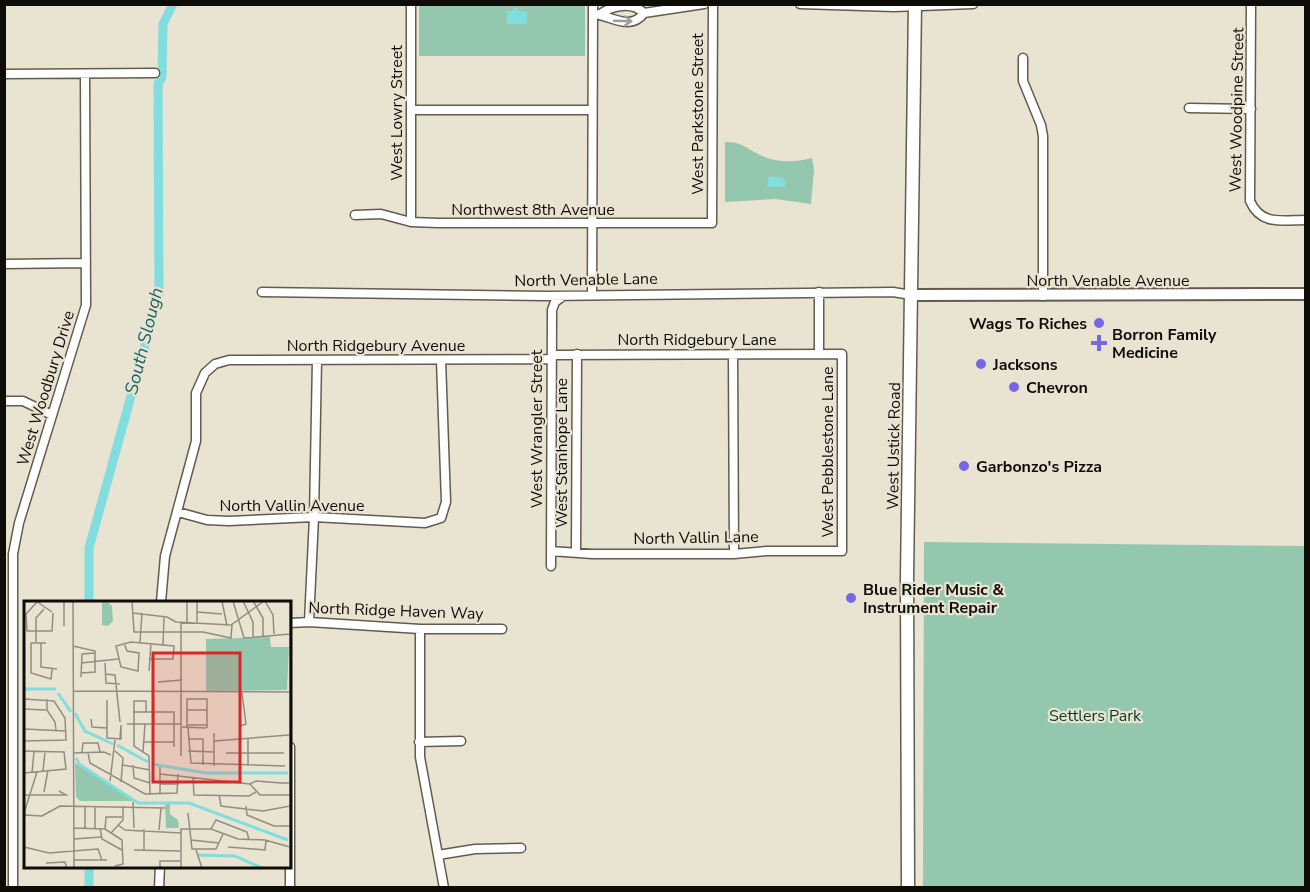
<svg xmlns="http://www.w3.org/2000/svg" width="1310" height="892" viewBox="0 0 1310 892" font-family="'Nunito Sans',sans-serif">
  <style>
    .green { fill: #94c8ae }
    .water { fill: #82dddf }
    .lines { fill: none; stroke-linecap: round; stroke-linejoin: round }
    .canal { stroke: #82dddf; stroke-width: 9 }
    .minor-casing { stroke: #615c4d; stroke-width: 11 }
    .tertiary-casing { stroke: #615c4d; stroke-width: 14 }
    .secondary-casing { stroke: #615c4d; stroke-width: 15 }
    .minor { stroke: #fff; stroke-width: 8 }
    .tertiary { stroke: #fff; stroke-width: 10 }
    .secondary { stroke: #fff; stroke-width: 12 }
    .oneway { stroke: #9f9e9c }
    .poi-dot { fill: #7866e2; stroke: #e9e3d2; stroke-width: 2 }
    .labels { text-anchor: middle; stroke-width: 4.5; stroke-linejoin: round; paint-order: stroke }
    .street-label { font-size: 16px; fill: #0e0c07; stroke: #e9e3d2 }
    .poi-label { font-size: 16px; font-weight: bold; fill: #0e0c07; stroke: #e9e3d2; text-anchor: start }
    .park-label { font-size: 16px; fill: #003d27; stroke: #e9e3d2 }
    .water-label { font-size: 18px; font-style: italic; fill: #186466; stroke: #e9e3d2 }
    .inset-river { fill: none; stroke: #82dddf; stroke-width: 3 }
    .inset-road { fill: none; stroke: #918d81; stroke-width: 1.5 }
    .view { fill: #d62828; fill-opacity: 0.15; stroke: #d62828; stroke-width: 3 }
    .inset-edge { fill: none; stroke: #0e0c07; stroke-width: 3 }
  </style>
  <rect width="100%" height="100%" fill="#e9e3d2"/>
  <path class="green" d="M 419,5 L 585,5 L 585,56 L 419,56 Z
    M 725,142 C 741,142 743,146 756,153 C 774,163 792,163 812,158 L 814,170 L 811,204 L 775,199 L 725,202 Z
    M 924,542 L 1305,546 L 1305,887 L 923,887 Z"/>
  <path class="water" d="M 513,8 L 518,8 L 518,11 L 527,12 L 527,24 L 507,24 L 507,11 L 513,11 Z
    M 769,176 L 782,178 L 786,180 L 785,187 L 767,187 Z"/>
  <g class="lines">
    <path class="canal" d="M 89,602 L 89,548 L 159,295 L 158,84 L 162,77 L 163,24 L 173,4
      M 89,866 L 89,888"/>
    <defs>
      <path id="minor" d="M 800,4 L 894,7 L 973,4
        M 1251,4 L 1250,201 C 1261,226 1282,220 1306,220
        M 596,14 C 612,17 631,31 644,13
        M 600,14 C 612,6 632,1 644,13 L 704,4
        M 1023,58 L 1023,81 L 1041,125 L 1043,136 L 1043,296
        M 4,74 L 155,73
        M 1189,108 L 1251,109
        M 411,110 L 592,110
        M 355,215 L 381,214 L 411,222 L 438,223 L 712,223 L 713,4
        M 411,222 L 411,4
        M 4,264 L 86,263
        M 262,292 L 546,296 L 893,292 L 911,295
        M 819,292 L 819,354
        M 592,294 L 593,4
        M 733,354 L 734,554
        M 4,401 L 23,401 L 52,415
        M 178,512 L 207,520 L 229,521 L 314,517 L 425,523 L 441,518 L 446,502 L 441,360
        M 551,551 L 592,554 L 734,554 L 766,551 L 842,551 L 842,354 L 552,355
        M 576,551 L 577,354
        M 551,566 L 552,310 L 555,302 L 563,296
        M 161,602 L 165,556 L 196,441 L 196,393 L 205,373 L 215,364 L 229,360 L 552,359
        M 309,622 L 314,517 L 317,360
        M 290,623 L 309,622 L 420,629 L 502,629
        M 420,629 L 420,757 L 444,888
        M 419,742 L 461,741
        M 438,855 L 475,849 L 521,848
        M 13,888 L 13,554 L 19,523 L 86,305 L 85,74
        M 159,888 L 160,866
        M 290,888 L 290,747"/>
      <path id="tertiary" d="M 911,295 L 1306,294"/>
      <path id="secondary" d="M 908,888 L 907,578 L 915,4"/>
    </defs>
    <use href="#minor" class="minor-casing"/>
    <use href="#tertiary" class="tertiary-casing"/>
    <use href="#secondary" class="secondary-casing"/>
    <use href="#minor" class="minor"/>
    <use href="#tertiary" class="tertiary"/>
    <use href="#secondary" class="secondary"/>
  </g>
  <defs><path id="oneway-shaft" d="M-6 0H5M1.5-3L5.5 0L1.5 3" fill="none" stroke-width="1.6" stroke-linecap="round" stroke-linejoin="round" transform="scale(1.5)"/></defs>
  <use class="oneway" href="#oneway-shaft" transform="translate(623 21) rotate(2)"/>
  <g class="poi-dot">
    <circle cx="1099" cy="323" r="6"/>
    <path d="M1096 334h6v6h6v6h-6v6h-6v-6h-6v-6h6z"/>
    <circle cx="981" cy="364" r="6"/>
    <circle cx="1014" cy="387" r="6"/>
    <circle cx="964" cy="466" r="6"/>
    <circle cx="851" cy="598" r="6"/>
  </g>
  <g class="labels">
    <g class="street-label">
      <text transform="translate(1236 110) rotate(-89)" y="6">West Woodpine Street</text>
      <text transform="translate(396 113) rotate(-90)" y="6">West Lowry Street</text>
      <text transform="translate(697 114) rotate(-90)" y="6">West Parkstone Street</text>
      <text x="533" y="215">Northwest 8th Avenue</text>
      <text transform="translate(586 279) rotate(-1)" y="6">North Venable Lane</text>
      <text x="1108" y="286">North Venable Avenue</text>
      <text x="697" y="345">North Ridgebury Lane</text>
      <text x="376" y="351">North Ridgebury Avenue</text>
      <text transform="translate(45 388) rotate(-73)" y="6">West Woodbury Drive</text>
      <text transform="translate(536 429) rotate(-90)" y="6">West Wrangler Street</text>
      <text transform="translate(893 446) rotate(-89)" y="6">West Ustick Road</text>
      <text transform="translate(827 452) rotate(-90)" y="6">West Pebblestone Lane</text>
      <text transform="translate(561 453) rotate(-90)" y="6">West Stanhope Lane</text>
      <text x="292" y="511">North Vallin Avenue</text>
      <text transform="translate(696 537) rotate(-1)" y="6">North Vallin Lane</text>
      <text transform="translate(396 610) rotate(2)" y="6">North Ridge Haven Way</text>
    </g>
    <g class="poi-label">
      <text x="1087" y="329" text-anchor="end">Wags To Riches</text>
      <text x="1112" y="340">Borron Family<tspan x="1112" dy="18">Medicine</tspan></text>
      <text x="993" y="370">Jacksons</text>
      <text x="1026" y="393">Chevron</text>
      <text x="976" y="472">Garbonzo's Pizza</text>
      <text x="863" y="595">Blue Rider Music &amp;<tspan x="863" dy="18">Instrument Repair</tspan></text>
    </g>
    <g class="park-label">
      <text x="1095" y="721">Settlers Park</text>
    </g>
    <g class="water-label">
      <text transform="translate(144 341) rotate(-76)" y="6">South Slough</text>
    </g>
  </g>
  <g transform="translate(24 601)">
    <rect width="267" height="267" fill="#e9e3d2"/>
    <path d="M 84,1 L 88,5 L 89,20 L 84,25 L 78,24 L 78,2 ZM 246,36 L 247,46 L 265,46 L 263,89 L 182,90 L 182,38 ZM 51,162 L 104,195 L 111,200 L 56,200 L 52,196 ZM 141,203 L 146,203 L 146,213 L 154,219 L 155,227 L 142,227 Z" fill="#94c8ae"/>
    <path class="inset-river" d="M 0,88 L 32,88M 34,92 L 47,111M 51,112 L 61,130 L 89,143M 93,144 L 124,161M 52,157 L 55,163 L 114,202 L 165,202 L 264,239M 128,163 L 182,172 L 264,172M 173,254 L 211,255 L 238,267"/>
    <path class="inset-road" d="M 12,0 L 28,11M 40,0 L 40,25M 49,0 L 50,267M 108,0 L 110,31 L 179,31 L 207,37 L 208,24M 163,0 L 163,21M 198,0 L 203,25M 209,0 L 220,37 L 266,33M 219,0 L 229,21 L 229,37M 229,0 L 239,17 L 239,37M 241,0 L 249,14 L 250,33M 13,1 L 2,13 L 3,30 L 28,30 L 29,12M 173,11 L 198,13M 109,12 L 143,16 L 152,21 L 207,24 L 240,0M 173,21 L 173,0M 12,41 L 12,17 L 20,8M 116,41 L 118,12M 17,42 L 17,66 L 33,68M 22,42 L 7,42 L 7,72 L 27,78 L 28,68M 100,42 L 103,50 L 115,52 L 114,70 L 97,66 L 92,45 L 107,41 L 150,45 L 149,58 L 125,58M 139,44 L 140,16M 49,45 L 71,50 L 71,71 L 57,72M 57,62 L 94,58M 81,62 L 82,82 L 96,83M 125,70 L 127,42M 81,73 L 91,74 L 96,121M 57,76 L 58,53 L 71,52M 134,81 L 158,79M 129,85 L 130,123M 49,90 L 267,91M 0,98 L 30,100 L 41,117 L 42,139 L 0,140M 23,98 L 23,109 L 31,121 L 32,129M 83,99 L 83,137 L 97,138M 0,108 L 22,109M 163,109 L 183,109M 109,111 L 150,111 L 150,146M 122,111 L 122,100 L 110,100 L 110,145 L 125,155 L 126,194M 67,118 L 68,126 L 83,127M 103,123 L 157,123M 97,124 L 97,138 L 96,138 ZM 163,124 L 183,124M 216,125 L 222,123 L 218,92M 158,126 L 182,127M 163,127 L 163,98 L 183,98 L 183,127M 164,127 L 167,162 L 261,165M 0,128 L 42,130M 224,137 L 224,165M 164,138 L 179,138 L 179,164M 190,140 L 265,134M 120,141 L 150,141M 0,150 L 40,151 L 42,168 L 0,172M 91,150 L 99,157 L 97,181M 164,150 L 189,151M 58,151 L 59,142 L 74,142 L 76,151M 119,151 L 121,123M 50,152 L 80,151 L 87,154M 64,152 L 66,162 L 121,193 L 153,192 L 154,173M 202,152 L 260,152M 157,155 L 157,21M 99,164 L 126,169M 109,164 L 110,177 L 126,182M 190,165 L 190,132M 136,166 L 136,193M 19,170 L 21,151M 8,172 L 10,151M 136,173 L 226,183 L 232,180 L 257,182M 169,176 L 170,194 L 225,195 L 232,191M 86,180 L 91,139M 266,182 L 257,182 L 267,182M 136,183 L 155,183M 226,183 L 236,194 L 266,194M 20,191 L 24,169M 0,194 L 42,194 L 35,190M 195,194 L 197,205 L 239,210 L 266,205M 109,201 L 110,227M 222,205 L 223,214 L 250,225 L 266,225M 0,212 L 13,171M 164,212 L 168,248 L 192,248 L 199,233M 0,214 L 18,215 L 36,205 L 141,207M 94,224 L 101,229 L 157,232M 50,227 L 81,228 L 98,239 L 99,263 L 91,265M 61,227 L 61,205M 71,227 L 71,205M 76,227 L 78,238 L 98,249M 81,228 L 82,216 L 98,216M 120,228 L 120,249M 187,228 L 192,219 L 223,231 L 225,239M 135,229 L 137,207M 87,232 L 99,219 L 99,205M 50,238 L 77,236M 167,239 L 195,242M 0,246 L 25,252 L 74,248 L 78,259M 204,246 L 241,249 L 242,239M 110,249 L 156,250M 172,249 L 178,267M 50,259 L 83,259M 22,262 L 41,261 L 43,267M 136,267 L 136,260 L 157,260M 157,267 L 157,228 L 187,228 L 214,238 L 241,239 L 266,246M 266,267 L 266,0"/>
    <path class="view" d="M 129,52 L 216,52 L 216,181 L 129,181 Z"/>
    <rect width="267" height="267" class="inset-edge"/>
  </g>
  <rect width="1310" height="892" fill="none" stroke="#0e0c07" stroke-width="12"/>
</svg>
